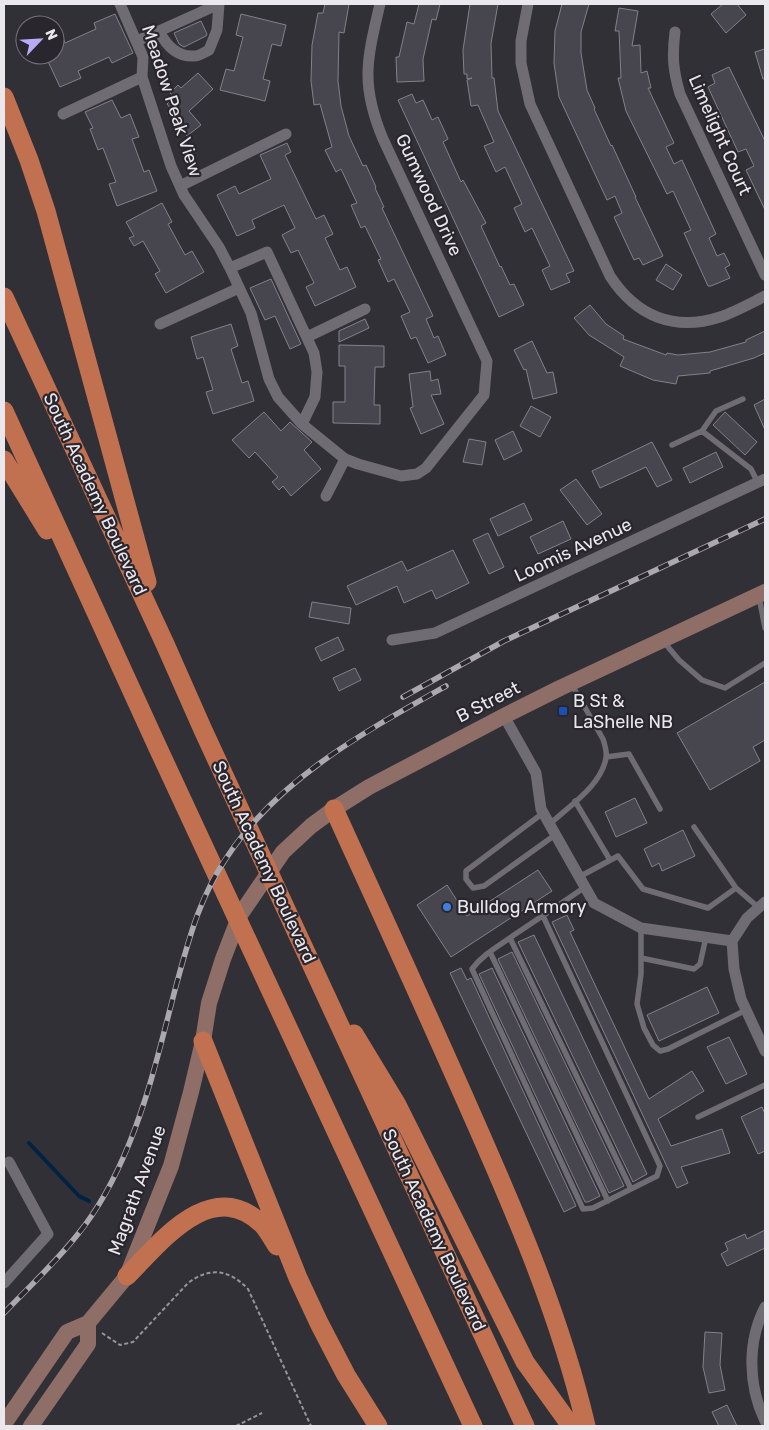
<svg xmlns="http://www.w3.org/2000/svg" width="769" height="1430" viewBox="0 0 769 1430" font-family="Rubik,sans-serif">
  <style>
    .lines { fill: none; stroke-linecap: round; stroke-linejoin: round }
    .stream { stroke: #002344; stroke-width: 4 }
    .building { fill: #47464e; stroke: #82818a }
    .path { stroke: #96949a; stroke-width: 2; stroke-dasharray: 4 2.5; stroke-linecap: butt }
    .service { stroke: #6f6c74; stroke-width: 5.5 }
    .minor { stroke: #6f6c74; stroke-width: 11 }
    .secondary { stroke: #8e6e66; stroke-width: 16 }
    .trunk { stroke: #c27150; stroke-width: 19 }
    .rail-casing { stroke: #aba9af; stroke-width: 5.5 }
    .rail { stroke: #29262d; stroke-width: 4; stroke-dasharray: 11; stroke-linecap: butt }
    .transit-dot { fill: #1a4fb4; stroke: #29262d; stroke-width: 2 }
    .shop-dot { fill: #3f7fe0; stroke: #29262d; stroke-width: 2 }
    .labels { text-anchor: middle; stroke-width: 4.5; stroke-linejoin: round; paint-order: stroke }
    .street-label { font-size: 18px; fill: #eae8ed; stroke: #29262d }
    .poi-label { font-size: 18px; fill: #eae8ed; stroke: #29262d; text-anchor: start }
  </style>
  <rect width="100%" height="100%" fill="#323037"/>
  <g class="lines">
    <path class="stream" d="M 29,1143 L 79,1196 L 89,1201"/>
  </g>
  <path class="building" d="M 325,4 L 349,4 L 344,33 L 339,32 L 338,81 L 341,106 L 349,136 L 363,166 L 366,165 L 376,187 L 375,188 L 384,207 L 382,208 L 433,316 L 426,319 L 434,338 L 438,336 L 446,355 L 428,363 L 416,337 L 411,339 L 401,316 L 410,312 L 394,279 L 388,282 L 378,260 L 381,259 L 365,226 L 361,228 L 351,205 L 357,203 L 341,169 L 336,172 L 325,150 L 332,147 L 320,104 L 314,105 L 311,81 L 312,45 L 318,13 L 323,13 Z
    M 419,4 L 440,4 L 436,20 L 432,19 L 423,59 L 424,81 L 397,82 L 396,57 L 399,57 L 407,22 L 414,24 Z
    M 470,4 L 498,4 L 491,43 L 492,78 L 494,78 L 498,111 L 574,271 L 566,274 L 570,282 L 551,290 L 542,270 L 550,266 L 532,228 L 525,232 L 514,208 L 522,204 L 505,167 L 496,172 L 484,146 L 494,142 L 478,105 L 471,106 L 467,80 L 472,78 L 467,79 L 467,74 L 464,74 L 463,50 Z
    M 562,4 L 589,4 L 581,32 L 581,53 L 587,90 L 595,108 L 594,109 L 611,146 L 612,145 L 636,197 L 635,197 L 663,256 L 643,265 L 639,258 L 634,260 L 614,217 L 622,213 L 615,196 L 607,200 L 559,97 L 554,63 L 555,31 Z
    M 723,4 L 737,4 L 746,15 L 726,33 L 711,14 Z
    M 619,8 L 638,11 L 632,46 L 640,45 L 641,73 L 647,71 L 651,88 L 648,88 L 674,143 L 666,147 L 674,164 L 682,160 L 716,234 L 709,238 L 717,256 L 724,253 L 730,265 L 725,268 L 730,278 L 711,286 L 708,286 L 684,233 L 691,230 L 673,191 L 667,194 L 626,111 L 618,78 L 621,78 L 619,31 L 615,31 Z
    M 115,14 L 133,53 L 112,63 L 109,57 L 78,71 L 81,78 L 60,87 L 45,55 L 55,55 L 55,41 L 63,38 L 65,43 L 96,29 L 94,23 Z
    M 241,14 L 286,25 L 281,46 L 272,44 L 263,79 L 270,81 L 265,101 L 220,90 L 226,69 L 234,71 L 243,37 L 236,35 Z
    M 201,21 L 207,34 L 206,36 L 184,47 L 179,44 L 174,33 Z
    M 765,49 L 765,79 L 763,79 L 755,52 Z
    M 729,67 L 765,141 L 765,210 L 746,170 L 754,166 L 746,149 L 738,152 L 708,87 L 715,83 L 712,75 Z
    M 198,73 L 213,89 L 189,111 L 201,125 L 187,136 L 167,113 L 171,109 L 167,104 L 174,97 L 170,93 L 178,85 L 181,88 Z
    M 412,94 L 416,103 L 423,100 L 432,120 L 438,117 L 448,139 L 443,142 L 461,182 L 463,180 L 486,223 L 481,226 L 500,267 L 501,266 L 510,285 L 514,284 L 524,305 L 499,317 L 398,100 Z
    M 112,100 L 121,118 L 130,114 L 139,137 L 132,139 L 144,172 L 149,170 L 157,191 L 117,206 L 109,184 L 116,182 L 103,148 L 98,150 L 90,129 L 93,128 L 85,112 Z
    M 287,143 L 291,152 L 285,155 L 316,219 L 324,215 L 333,234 L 325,238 L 340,270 L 347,267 L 356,287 L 315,306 L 306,287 L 314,283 L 298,250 L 291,253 L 282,235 L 295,228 L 284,205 L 252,220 L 255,228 L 237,236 L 217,195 L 235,186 L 239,194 L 271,179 L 260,155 Z
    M 162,203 L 172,222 L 168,224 L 185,255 L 192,251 L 204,272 L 166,293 L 155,274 L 160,271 L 143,241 L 134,246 L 129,238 L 134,236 L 126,222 Z
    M 666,264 L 682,275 L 673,290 L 656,280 Z
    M 271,279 L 301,344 L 290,349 L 275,316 L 265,320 L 250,288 Z
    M 590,305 L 606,324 L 624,336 L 623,339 L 666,355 L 667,353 L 678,355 L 710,352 L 746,342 L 746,340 L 765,331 L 765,353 L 754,358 L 710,371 L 710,373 L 678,376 L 676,384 L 653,380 L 620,366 L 624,357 L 589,335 L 574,318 Z
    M 365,319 L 369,328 L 339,342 L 339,331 Z
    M 231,324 L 238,346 L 231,349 L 242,383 L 248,381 L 254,401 L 213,414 L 206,392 L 213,390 L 203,357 L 197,359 L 191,337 Z
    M 532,341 L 547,373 L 553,372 L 557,393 L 533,399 L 526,369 L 524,370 L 514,350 Z
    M 339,345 L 384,346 L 384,367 L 375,367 L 374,405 L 380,405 L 380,424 L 333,423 L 333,402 L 345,402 L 345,366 L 339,366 Z
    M 430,371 L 431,381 L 438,379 L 441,394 L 431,395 L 444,424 L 421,434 L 410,408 L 413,407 L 409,374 Z
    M 765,399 L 765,430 L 754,405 Z
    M 531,406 L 551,417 L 540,437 L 520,426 Z
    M 264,412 L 281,431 L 290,422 L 312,442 L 304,450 L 321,469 L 291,496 L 283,486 L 279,490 L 272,482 L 278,477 L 255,452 L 249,458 L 232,440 Z
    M 725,412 L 757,442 L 745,455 L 713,425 Z
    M 513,431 L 522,451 L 504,460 L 495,440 Z
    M 469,439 L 486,442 L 482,465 L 463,462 Z
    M 652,442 L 672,480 L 657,487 L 646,467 L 600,488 L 592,471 Z
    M 716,452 L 723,467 L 690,483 L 683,468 Z
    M 576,479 L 602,514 L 587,525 L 560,490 Z
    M 524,503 L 532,520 L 498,536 L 490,519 Z
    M 563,521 L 571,539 L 538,554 L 530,537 Z
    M 488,533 L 504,567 L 489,574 L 473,540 Z
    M 453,550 L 469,583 L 436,599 L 432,590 L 404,603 L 397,586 L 356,605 L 347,586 L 402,561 L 407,571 Z
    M 312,602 L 351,608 L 349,624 L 309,617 Z
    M 338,637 L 344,650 L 321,661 L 315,648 Z
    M 355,668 L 361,680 L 339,691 L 333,678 Z
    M 765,682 L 765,740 L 753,747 L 760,761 L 710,790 L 677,733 Z
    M 635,798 L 647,823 L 616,837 L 605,812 Z
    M 683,830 L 695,856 L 662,871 L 659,863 L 652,867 L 644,849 Z
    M 538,870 L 552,891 L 451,957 L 417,905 L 447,885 L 467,916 Z
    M 567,915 L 574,930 L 570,932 L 649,1099 L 692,1071 L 704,1091 L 658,1119 L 671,1146 L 722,1129 L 730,1153 L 681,1167 L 688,1183 L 677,1188 L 552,922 Z
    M 534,935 L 647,1174 L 633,1182 L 518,942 Z
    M 512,952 L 624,1186 L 609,1193 L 498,959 Z
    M 461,968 L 467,980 L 471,978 L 576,1206 L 564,1212 L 450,973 Z
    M 492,968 L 600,1196 L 588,1202 L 585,1202 L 479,974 Z
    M 707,987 L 719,1013 L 659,1041 L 647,1015 Z
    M 729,1037 L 747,1074 L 726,1084 L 707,1047 Z
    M 762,1107 L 765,1114 L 765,1151 L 758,1154 L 741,1117 Z
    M 765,1230 L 765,1248 L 727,1266 L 721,1254 L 728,1250 L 725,1243 L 745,1234 L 747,1239 Z
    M 705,1332 L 722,1333 L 720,1365 L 725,1390 L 709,1393 L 703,1367 Z
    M 727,1405 L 737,1426 L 719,1426 L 712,1412 Z"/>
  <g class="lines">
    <path class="path" d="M 102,1333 L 120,1345 L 133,1342 L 188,1283 C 209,1267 229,1269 248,1289 L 311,1426
      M 236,1426 L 262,1413"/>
    <path class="service" d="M 743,399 L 716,411 L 702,431 L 751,469 L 758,483
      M 672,445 L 702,431
      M 759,597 L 765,628
      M 663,641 L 679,660 L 702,680 L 725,688 L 765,663
      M 606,757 L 629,754 L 660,809
      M 575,801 L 610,860
      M 543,813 L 466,871 L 466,879 L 473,888 L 484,886 L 555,835
      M 550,824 C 569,806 601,786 606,758 C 607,752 605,745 603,739 L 572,685
      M 579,877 L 618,856 L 643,889 L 708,908 L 736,888 L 694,827
      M 736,888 L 759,908
      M 543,916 L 660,1166 L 657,1176 L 593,1208 L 583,1209 L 472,969 C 483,954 499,946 514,935 C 538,919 562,903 585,887
      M 641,928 L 641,974 L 637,1004 L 644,1028 L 653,1045 L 660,1051 L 668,1049 L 746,1010
      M 510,938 L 631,1189
      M 490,952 L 608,1201
      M 641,958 L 694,969 L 700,964 L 706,937
      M 698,1117 L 765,1085"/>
    <path class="minor" d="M 120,4 L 143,57 L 142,77 L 171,166 L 184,195 L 219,247 L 230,268 L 251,313 L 269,379 L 278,397 L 302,424 L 345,459 L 358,464 L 401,476 L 417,474 L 426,468 L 484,395 L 487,361 L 383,139 C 360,84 367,59 380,4
      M 528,4 L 521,41 L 521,63 L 530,104 L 610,276 C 636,316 674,332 720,317 C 735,312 751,303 765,296
      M 675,32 C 672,57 673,70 680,94 L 765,275
      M 137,41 L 219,4 L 217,30 L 209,50 C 205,52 199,56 194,56 C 177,57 166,45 159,31
      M 63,114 L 142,77
      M 180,186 L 286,134
      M 230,268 L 267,252 L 314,353 L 317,372 L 315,397 L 302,424
      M 160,324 L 239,288
      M 307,337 L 365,309
      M 326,496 L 345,459
      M 392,640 L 435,633 L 765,479
      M 504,716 L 536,773 L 541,809 L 594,903 L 641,928 L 732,941
      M 765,902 L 747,918 L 732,941 L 734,969 L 741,999 L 765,1051
      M 4,1283 L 48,1234 L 9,1162
      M 765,1307 C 747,1342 748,1385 765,1421"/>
    <path class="secondary" d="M 4,1424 L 67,1332 L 88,1323
      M 31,1426 L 88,1344 L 88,1323 L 127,1276 L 171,1166 L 191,1092 L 203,1041 L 209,1003 L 223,959 L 240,915 L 283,852 L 311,826 L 334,809 L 369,787 L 504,716 L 560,688 L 765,592"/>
    <path class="trunk" d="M 4,97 L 29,160 L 46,211 L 147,582
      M 4,297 L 165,644 L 203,730 L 525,1426
      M 4,411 L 158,748 L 473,1426
      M 4,460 L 47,530
      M 334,809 C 379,908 425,1008 469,1108 C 515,1212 560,1315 586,1426
      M 354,1034 L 397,1105 L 525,1362 L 571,1426
      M 203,1041 L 298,1278 L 319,1323 L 346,1375 L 378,1426
      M 127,1276 C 161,1242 211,1176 262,1224 C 268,1230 272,1239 277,1246"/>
    <defs>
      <path id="rail" d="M 403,697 L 504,641 L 765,519
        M 4,1313 C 29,1287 56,1262 78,1234 C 100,1207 116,1176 129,1144 C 150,1093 162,1039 176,986 C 189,939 199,898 227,857 C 279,778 366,731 446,686"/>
    </defs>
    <use href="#rail" class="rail-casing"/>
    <use href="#rail" class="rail"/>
  </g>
  <rect class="transit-dot" x="558" y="706" width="10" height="10" rx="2.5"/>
  <circle class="shop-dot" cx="447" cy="907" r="5"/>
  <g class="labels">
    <g class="street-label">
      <text transform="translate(172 101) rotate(72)" y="6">Meadow Peak View</text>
      <text transform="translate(720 135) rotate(66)" y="6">Limelight Court</text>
      <text transform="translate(429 195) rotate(65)" y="6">Gumwood Drive</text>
      <text transform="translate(95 494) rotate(65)" y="6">South Academy Boulevard</text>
      <text transform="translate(573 550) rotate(-25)" y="6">Loomis Avenue</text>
      <text transform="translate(488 702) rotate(-27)" y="6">B Street</text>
      <text transform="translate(264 862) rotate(65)" y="6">South Academy Boulevard</text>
      <text transform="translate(137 1190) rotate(-70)" y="6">Magrath Avenue</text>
      <text transform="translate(434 1230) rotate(65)" y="6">South Academy Boulevard</text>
    </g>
    <g class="poi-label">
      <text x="573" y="707">B St &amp;<tspan x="573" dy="21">LaShelle NB</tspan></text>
      <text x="457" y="913">Bulldog Armory</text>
    </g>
  </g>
  <rect width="769" height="1430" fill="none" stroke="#eae8ed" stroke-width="10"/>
  <g transform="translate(40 40) rotate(65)"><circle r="24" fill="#29262d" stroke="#76747a"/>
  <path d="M0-4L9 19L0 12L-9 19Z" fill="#b8abf7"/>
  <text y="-8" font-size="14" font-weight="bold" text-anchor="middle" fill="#eae8ed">N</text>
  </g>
</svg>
